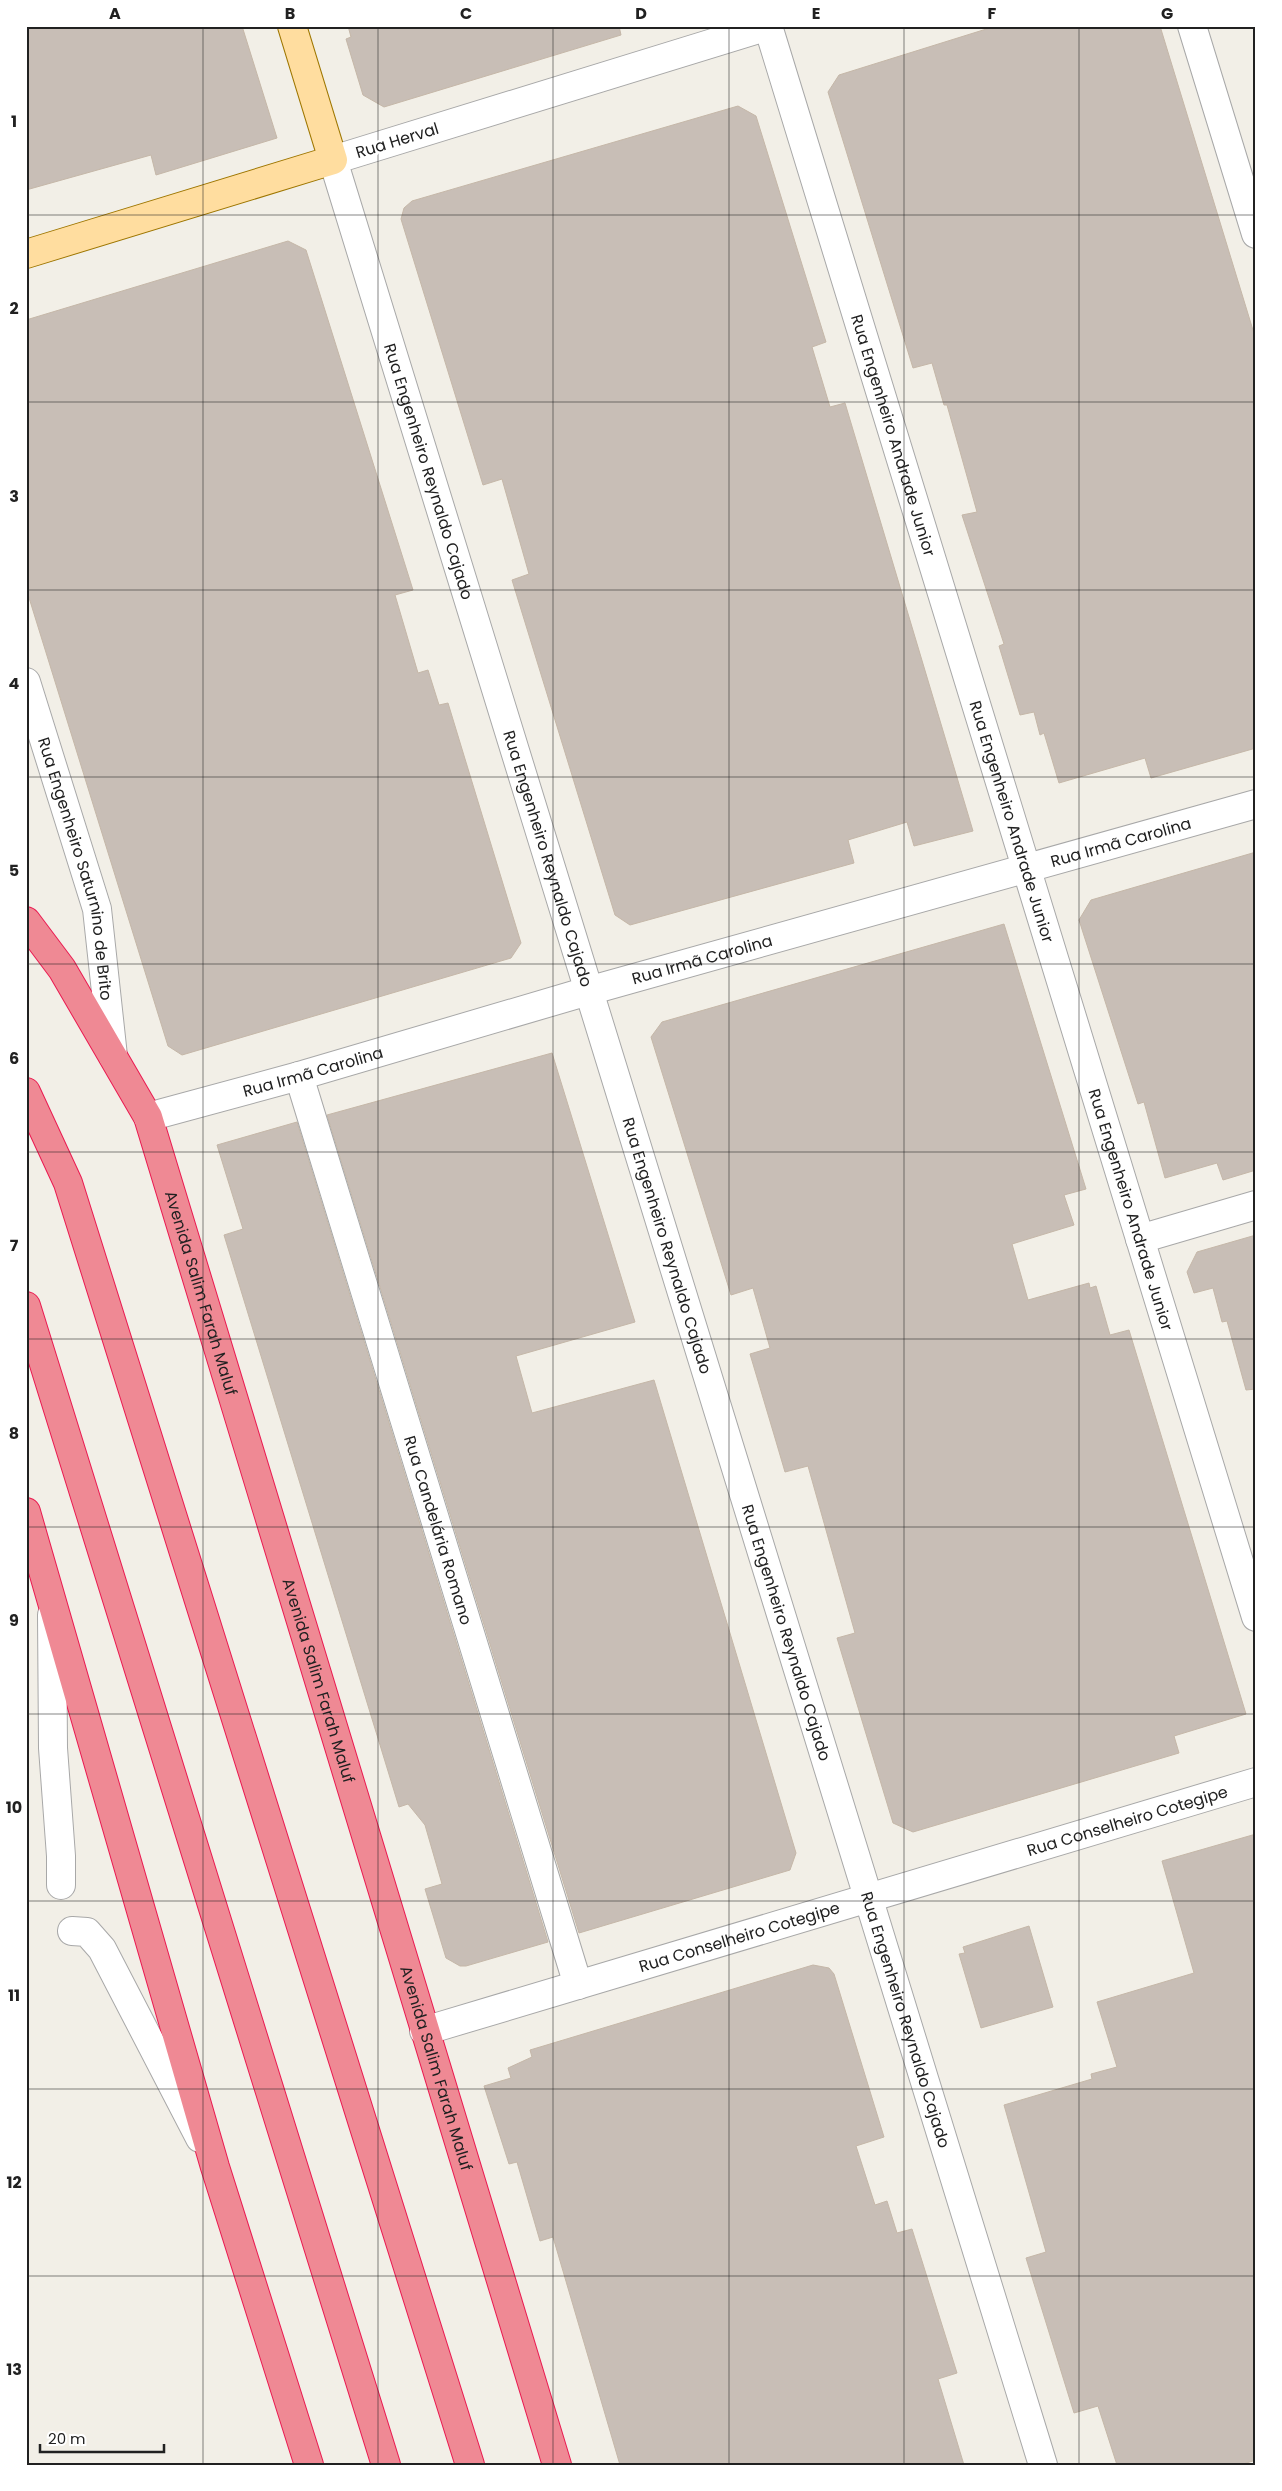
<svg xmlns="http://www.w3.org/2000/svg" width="1282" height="2491" viewBox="0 0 1282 2491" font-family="Poppins,sans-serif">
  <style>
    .building { fill: #c8beb6; stroke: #c5b7a8 }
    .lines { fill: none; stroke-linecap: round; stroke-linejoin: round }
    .minor-casing { stroke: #a8a8a8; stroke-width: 30 }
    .major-casing { stroke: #9e7600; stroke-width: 30 }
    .highway-casing { stroke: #ea1a51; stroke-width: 30 }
    .minor { stroke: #fff; stroke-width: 28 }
    .major { stroke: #ffdd9f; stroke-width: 28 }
    .highway { stroke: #ef8994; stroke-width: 28 }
    .grid { fill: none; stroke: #212121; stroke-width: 1; stroke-opacity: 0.55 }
    .labels { text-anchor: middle; stroke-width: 5; stroke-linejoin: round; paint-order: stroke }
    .street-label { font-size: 16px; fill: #212121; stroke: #fff }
    .neatline { fill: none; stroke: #212121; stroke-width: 2 }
    .grid-label { font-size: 16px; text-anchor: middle; font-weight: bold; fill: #212121 }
  </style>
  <rect width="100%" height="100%" fill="#f2efe7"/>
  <path class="building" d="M 26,26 L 242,26 L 277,138 L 156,175 L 151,155 L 26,190 Z
    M 348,26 L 619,26 L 621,35 L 384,107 L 363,95 L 346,39 L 351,37 Z
    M 996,26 L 1160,26 L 1256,340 L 1256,748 L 1151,778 L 1145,758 L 1059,783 L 1044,733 L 1040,735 L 1034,712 L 1020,715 L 999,646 L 1004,644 L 962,515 L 977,512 L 947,405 L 944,405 L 932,363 L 913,368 L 828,92 L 839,75 Z
    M 738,106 L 756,116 L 826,342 L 812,347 L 830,407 L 845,403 L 973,831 L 914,846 L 907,822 L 848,840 L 854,863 L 630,925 L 615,915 L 512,580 L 529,574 L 502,479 L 483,485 L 401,219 L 404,208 L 412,201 Z
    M 288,241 L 306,250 L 413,590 L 395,595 L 418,673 L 428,670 L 439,705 L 448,703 L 521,943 L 511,958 L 182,1055 L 168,1046 L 26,588 L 26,320 Z
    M 1256,852 L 1256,1170 L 1223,1180 L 1217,1163 L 1165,1178 L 1144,1102 L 1138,1104 L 1079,920 L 1091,900 Z
    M 1004,924 L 1086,1189 L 1064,1195 L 1074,1225 L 1012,1244 L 1028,1300 L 1089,1283 L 1090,1288 L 1096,1286 L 1110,1335 L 1129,1330 L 1246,1714 L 1174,1736 L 1179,1753 L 913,1832 L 893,1823 L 837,1638 L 855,1633 L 808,1466 L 785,1472 L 775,1438 L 750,1354 L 770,1348 L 753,1288 L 731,1295 L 651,1037 L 662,1022 Z
    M 552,1053 L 635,1322 L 516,1356 L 532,1413 L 654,1380 L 796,1853 L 790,1870 L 579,1933 L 327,1115 Z
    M 297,1122 L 548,1942 L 466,1966 L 460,1966 L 446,1958 L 425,1889 L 442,1884 L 425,1825 L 408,1804 L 399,1807 L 224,1235 L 243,1229 L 217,1145 Z
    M 1256,1235 L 1256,1389 L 1246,1390 L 1227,1321 L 1222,1322 L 1213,1288 L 1194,1293 L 1187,1272 L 1197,1252 Z
    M 1256,1834 L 1256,2460 L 1240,2465 L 1117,2465 L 1098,2406 L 1074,2413 L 1026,2258 L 1046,2252 L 1004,2105 L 1092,2079 L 1091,2074 L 1117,2067 L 1097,2002 L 1194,1973 L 1162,1861 Z
    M 1029,1926 L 1053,2007 L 981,2028 L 959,1954 L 965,1953 L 963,1947 Z
    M 813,1965 L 829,1968 L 834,1974 L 884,2137 L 856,2146 L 875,2205 L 887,2201 L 897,2233 L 912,2229 L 957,2373 L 938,2379 L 964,2465 L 620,2465 L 553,2237 L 540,2241 L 517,2162 L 509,2164 L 484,2086 L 511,2078 L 508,2068 L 532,2057 L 530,2050 Z"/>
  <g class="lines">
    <defs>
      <g id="minor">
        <path id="s1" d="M 768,26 L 333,160 L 1043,2465"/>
        <path id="s2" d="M 768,26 L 1256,1617"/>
        <path d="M 1192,26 L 1256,234"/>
        <path id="s3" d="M 26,682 L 97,909 L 113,1056"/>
        <path id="s4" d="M 299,1076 L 578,1985"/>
        <path id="s5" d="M 148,1117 L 299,1076 L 588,991 L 1256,804"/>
        <path d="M 1140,1239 L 1256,1205"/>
        <path d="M 52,1615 L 53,1748 L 61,1856 L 61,1885"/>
        <path d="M 72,1931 L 87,1932 L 102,1949 L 200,2138"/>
        <path id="s6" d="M 424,2031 L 1256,1782"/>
      </g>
      <path id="major" d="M 26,254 L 333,160 L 292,26"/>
      <g id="highway">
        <path id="s7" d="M 26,921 L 62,969 L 148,1117 L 557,2465"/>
        <path d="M 26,1092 L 68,1183 L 470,2465"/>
        <path d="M 26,1306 L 386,2465"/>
        <path d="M 26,1512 L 215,2167 L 309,2465"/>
      </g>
    </defs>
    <use href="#minor" class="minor-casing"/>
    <use href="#major" class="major-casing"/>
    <use href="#highway" class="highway-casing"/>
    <use href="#minor" class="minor"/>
    <use href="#major" class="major"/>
    <use href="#highway" class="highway"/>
  </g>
  <path class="grid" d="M 203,26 L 203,2465M 378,26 L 378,2465M 553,26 L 553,2465M 729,26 L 729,2465M 904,26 L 904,2465M 1079,26 L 1079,2465M 26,215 L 1256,215M 26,402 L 1256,402M 26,590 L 1256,590M 26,777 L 1256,777M 26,964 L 1256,964M 26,1152 L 1256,1152M 26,1339 L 1256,1339M 26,1527 L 1256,1527M 26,1714 L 1256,1714M 26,1901 L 1256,1901M 26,2089 L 1256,2089M 26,2276 L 1256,2276"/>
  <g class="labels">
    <g class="street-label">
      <text transform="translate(397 140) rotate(-17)" y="6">Rua Herval</text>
      <text dy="6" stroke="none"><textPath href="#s2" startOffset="428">Rua Engenheiro Andrade Junior</textPath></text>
      <text dy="6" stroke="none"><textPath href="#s1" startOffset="781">Rua Engenheiro Reynaldo Cajado</textPath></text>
      <text dy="6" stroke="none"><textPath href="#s2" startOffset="832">Rua Engenheiro Andrade Junior</textPath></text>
      <text dy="6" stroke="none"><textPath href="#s5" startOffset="1011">Rua Irmã Carolina</textPath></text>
      <text dy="6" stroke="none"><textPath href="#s1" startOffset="1186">Rua Engenheiro Reynaldo Cajado</textPath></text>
      <text dy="6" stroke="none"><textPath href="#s3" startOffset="194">Rua Engenheiro Saturnino de Brito</textPath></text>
      <text dy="6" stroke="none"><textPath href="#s5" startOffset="576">Rua Irmã Carolina</textPath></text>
      <text dy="6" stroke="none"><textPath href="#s5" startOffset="171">Rua Irmã Carolina</textPath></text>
      <text dy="6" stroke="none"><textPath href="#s2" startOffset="1238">Rua Engenheiro Andrade Junior</textPath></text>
      <text dy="6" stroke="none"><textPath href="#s1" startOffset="1591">Rua Engenheiro Reynaldo Cajado</textPath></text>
      <text dy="6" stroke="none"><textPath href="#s7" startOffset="415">Avenida Salim Farah Maluf</textPath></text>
      <text dy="6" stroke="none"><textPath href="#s4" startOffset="475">Rua Candelária Romano</textPath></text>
      <text dy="6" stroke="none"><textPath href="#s1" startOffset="1996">Rua Engenheiro Reynaldo Cajado</textPath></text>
      <text dy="6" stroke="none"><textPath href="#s7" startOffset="820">Avenida Salim Farah Maluf</textPath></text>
      <text dy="6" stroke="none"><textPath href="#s6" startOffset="734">Rua Conselheiro Cotegipe</textPath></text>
      <text dy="6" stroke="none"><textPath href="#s6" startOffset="329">Rua Conselheiro Cotegipe</textPath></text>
      <text dy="6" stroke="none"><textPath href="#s1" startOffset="2401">Rua Engenheiro Reynaldo Cajado</textPath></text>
      <text dy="6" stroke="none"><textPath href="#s7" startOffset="1225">Avenida Salim Farah Maluf</textPath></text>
    </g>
  </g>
  <rect width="1282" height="2491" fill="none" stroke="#ffffff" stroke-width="55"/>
  <path d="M40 2444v8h124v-8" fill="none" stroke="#212121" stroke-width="2.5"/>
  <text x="48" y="2444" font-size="15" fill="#212121" stroke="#ffffff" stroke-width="4" paint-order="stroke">20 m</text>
  <rect x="28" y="28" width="1226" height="2436" class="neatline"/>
  <g class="grid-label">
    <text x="115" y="19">A</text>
    <text x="290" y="19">B</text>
    <text x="466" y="19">C</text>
    <text x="641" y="19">D</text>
    <text x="816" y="19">E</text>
    <text x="992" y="19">F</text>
    <text x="1167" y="19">G</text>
    <text x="14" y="127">1</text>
    <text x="14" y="314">2</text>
    <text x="14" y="502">3</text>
    <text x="14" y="689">4</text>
    <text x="14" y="876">5</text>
    <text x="14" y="1064">6</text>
    <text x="14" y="1251">7</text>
    <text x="14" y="1439">8</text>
    <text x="14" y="1626">9</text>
    <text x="14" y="1813">10</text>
    <text x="14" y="2001">11</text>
    <text x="14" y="2188">12</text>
    <text x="14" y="2375">13</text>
  </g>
</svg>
